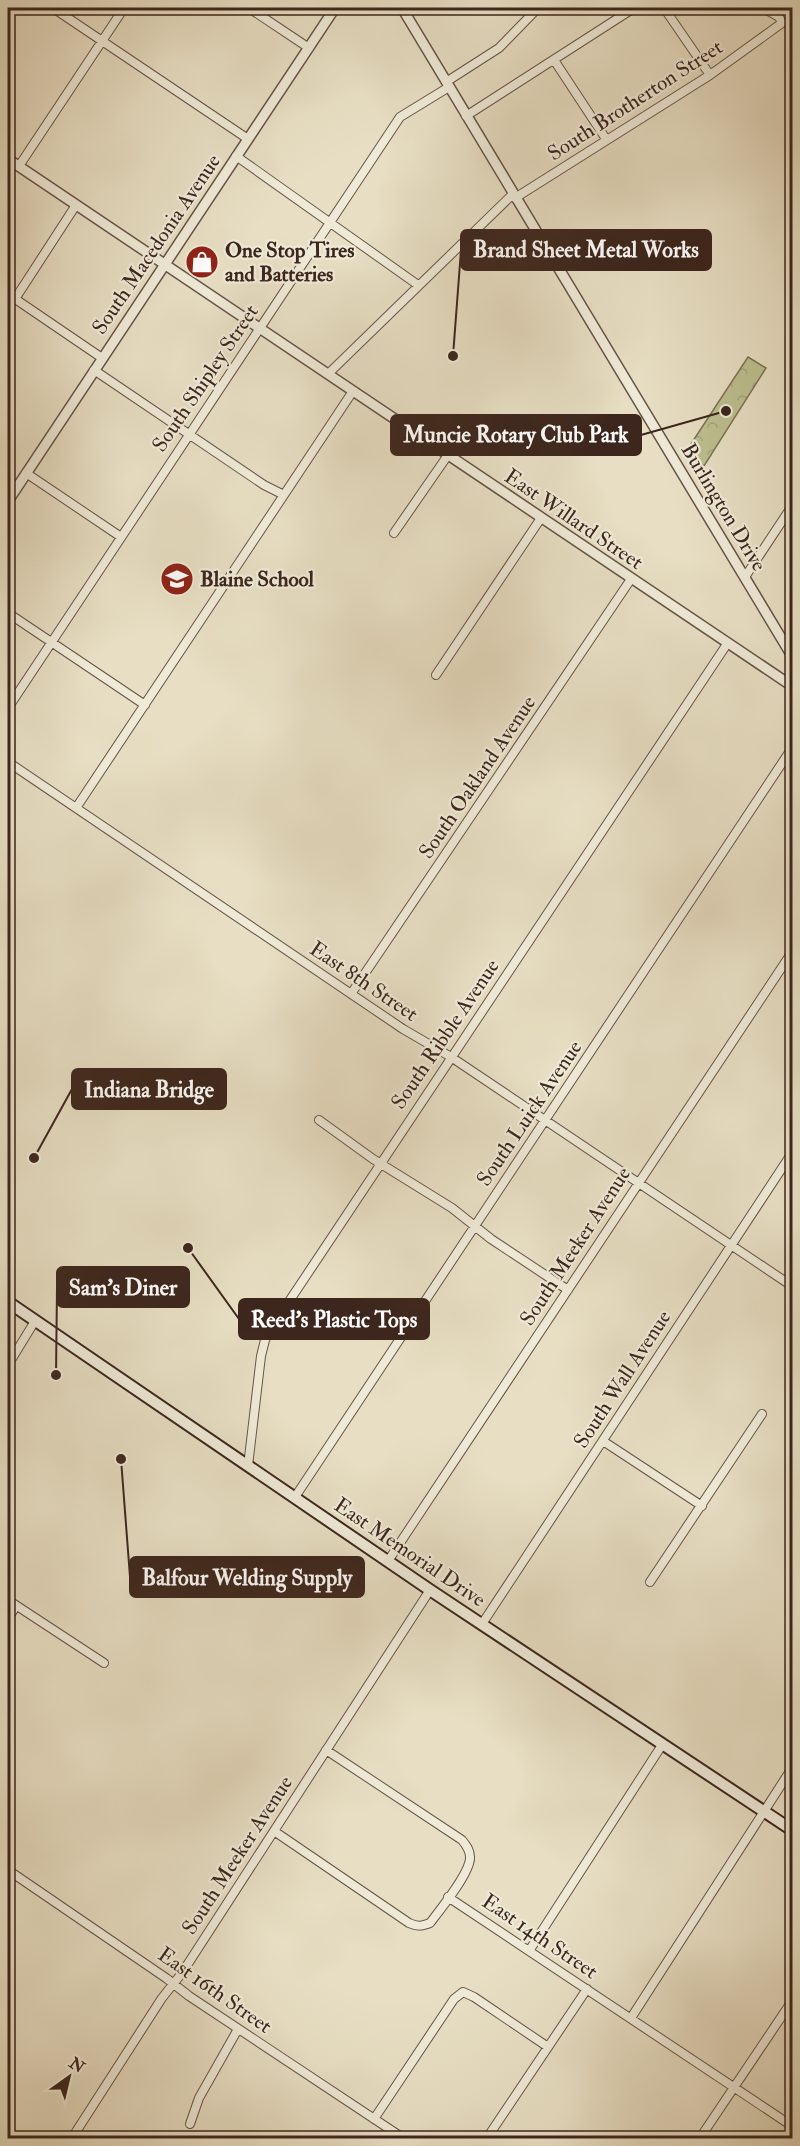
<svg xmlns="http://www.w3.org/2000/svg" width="800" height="2146" viewBox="0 0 800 2146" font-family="'IM FELL Double Pica',serif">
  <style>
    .park { fill: url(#park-crowns); stroke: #7c7256; stroke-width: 1.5 }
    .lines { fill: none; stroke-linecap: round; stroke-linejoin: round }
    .minor-casing { stroke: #675446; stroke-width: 10 }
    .tertiary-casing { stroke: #675446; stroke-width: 12 }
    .secondary-casing { stroke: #3c261d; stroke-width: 14 }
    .minor { stroke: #efead8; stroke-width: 8 }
    .tertiary { stroke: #efead8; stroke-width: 9 }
    .secondary { stroke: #efead8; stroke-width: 10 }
    .labels { text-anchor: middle; stroke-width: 4.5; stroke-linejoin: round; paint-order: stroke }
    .street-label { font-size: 21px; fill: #3c261d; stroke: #efead8 }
    .poi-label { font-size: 21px; font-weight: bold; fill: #3c261d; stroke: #efead8; text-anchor: start }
    .leader { fill: none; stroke: #3c261d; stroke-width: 2 }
    .callout-dot { fill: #3c261d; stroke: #efead8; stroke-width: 2 }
    .callout { fill: #3c261d; stroke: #3c261d; stroke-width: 2 }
    .callout-label { font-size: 22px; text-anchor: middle; font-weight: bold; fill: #fff }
  </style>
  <defs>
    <pattern id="park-crowns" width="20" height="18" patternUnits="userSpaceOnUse" patternTransform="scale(1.5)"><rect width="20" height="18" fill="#bcbf8f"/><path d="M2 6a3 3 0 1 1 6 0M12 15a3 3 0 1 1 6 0" fill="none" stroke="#a2a47b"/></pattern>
  </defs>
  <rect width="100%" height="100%" fill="#e7dec3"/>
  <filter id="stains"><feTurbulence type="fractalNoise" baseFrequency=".00333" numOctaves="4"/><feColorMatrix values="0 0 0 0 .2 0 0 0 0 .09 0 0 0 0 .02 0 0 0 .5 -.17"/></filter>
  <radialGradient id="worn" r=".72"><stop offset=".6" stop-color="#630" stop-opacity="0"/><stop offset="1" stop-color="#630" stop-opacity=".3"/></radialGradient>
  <path class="park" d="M 748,357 L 766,368 L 704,466 L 685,453 Z"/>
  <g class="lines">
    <defs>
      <path id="minor" d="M 53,8 L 248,139
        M 249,8 L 309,48
        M 664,8 L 710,75
        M 554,60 L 606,139
        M 446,82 L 499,48 L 538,8
        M 466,116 L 634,8
        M 236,156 L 418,285
        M 19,166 L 124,8
        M 515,198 L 710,75 L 782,23 L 779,17 L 763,8
        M 8,294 L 102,358
        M 15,299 L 76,205
        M 94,370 L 264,485 L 284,495
        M 328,374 L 513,194
        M 26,473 L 121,537
        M 394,533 L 448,455
        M 745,577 L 792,506
        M 8,613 L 145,705
        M 436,675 L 541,518
        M 8,708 L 400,117 L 449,87
        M 8,762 L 403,1029 L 451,1057 L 792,1286
        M 76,808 L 353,391
        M 351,994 L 631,579
        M 319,1120 L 373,1159 L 452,1208 L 491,1239 L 568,1290
        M 786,1282 L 792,1272
        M 8,1365 L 35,1321
        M 603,1441 L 702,1506
        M 248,1466 L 261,1356 L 265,1340 L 272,1327 L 727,644
        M 295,1497 L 792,748
        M 388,1561 L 792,952
        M 650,1582 L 762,1414
        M 8,1600 L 104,1663
        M 8,1619 L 16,1606
        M 482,1624 L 792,1153
        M 274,1831 L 409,1923 C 418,1927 422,1926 430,1923 C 440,1910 471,1872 470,1857 C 470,1850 466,1845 462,1840 L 326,1750
        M 8,1870 L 166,1978 L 189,1996 L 403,2138
        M 448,1897 L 792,2126
        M 529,1951 L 662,1745
        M 631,2018 L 792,1768
        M 374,2119 L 454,1999 L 463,1992 L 474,1997 L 548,2047
        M 190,2124 L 199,2098 L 238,2029
        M 72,2138 L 162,1998 L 182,1973 L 430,1590
        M 487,2138 L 587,1989
        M 700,2138 L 792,2001"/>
      <path id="tertiary" d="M 402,8 L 792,656
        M 8,159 L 792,686
        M 8,501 L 335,8"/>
      <path id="secondary" d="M 8,1302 L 430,1590 L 792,1830"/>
    </defs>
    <use href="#minor" class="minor-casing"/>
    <use href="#tertiary" class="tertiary-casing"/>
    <use href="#secondary" class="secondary-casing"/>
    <use href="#minor" class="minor"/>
    <use href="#tertiary" class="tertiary"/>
    <use href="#secondary" class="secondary"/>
  </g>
  <defs>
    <symbol id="shop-disc" viewBox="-11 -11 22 22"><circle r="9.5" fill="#8f2418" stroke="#efead8"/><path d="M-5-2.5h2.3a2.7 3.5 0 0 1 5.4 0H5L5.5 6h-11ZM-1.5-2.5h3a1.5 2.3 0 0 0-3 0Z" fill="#fff"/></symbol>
    <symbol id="school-disc" viewBox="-11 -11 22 22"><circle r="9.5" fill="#8f2418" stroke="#efead8"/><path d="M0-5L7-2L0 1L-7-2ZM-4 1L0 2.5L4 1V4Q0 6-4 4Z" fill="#fff"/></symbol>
  </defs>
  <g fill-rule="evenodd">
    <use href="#shop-disc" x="183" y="243" width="38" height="38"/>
    <use href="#school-disc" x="158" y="560" width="38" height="38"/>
  </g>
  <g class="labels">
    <g class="street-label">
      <text transform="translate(635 100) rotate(-33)" y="7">South Brotherton Street</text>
      <text transform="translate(156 244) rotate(-56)" y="7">South Macedonia Avenue</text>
      <text transform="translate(205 378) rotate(-56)" y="7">South Shipley Street</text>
      <text transform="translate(724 507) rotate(59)" y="7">Burlington Drive</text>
      <text transform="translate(574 519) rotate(34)" y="7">East Willard Street</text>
      <text transform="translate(477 777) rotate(-56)" y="7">South Oakland Avenue</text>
      <text transform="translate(364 981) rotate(34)" y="7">East 8th Street</text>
      <text transform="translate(445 1034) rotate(-56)" y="7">South Ribble Avenue</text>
      <text transform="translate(529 1113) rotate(-56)" y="7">South Luick Avenue</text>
      <text transform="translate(575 1246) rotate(-57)" y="7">South Meeker Avenue</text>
      <text transform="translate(622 1379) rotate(-57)" y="7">South Wall Avenue</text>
      <text transform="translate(410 1552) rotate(34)" y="7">East Memorial Drive</text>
      <text transform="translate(237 1855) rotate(-57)" y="7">South Meeker Avenue</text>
      <text transform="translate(540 1936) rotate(34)" y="7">East 14th Street</text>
      <text transform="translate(215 1990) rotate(35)" y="7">East 16th Street</text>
    </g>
    <g class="poi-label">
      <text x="225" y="257">One Stop Tires<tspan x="225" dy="24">and Batteries</tspan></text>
      <text x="200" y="586">Blaine School</text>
    </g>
  </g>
  <path class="leader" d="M453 356L461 250M726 411L641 435M34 1158L72 1089M56 1375L57 1287M188 1248L239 1319M121 1459L130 1577"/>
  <g class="callout-dot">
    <circle cx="453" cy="356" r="6"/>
    <circle cx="726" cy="411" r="6"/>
    <circle cx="34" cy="1158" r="6"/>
    <circle cx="56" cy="1375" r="6"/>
    <circle cx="188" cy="1248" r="6"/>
    <circle cx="121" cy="1459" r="6"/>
  </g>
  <g class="callout">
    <rect x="461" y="230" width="250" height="40" rx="6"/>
    <rect x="391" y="415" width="250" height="40" rx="6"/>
    <rect x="72" y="1069" width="154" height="40" rx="6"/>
    <rect x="57" y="1267" width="132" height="40" rx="6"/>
    <rect x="239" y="1299" width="190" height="40" rx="6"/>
    <rect x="130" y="1557" width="234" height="40" rx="6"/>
  </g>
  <g class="callout-label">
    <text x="586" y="257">Brand Sheet Metal Works</text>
    <text x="516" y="442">Muncie Rotary Club Park</text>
    <text x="149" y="1097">Indiana Bridge</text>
    <text x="123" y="1295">Sam's Diner</text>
    <text x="334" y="1327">Reed's Plastic Tops</text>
    <text x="247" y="1585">Balfour Welding Supply</text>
  </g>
  <rect width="800" height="2146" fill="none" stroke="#e7dec3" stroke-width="30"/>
  <rect x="9" y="9" width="782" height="2128" fill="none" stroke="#3c261d" stroke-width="3"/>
  <rect x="15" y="15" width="770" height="2116" fill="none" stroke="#3c261d" stroke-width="1.5"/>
  <g transform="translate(69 2077) rotate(34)" stroke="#efead8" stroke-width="4.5" paint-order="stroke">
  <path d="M0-4.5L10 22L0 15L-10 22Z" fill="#3c261d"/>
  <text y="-9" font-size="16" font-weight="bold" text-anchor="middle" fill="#3c261d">N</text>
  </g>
  <rect width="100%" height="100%" filter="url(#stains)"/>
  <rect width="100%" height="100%" fill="url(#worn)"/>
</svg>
